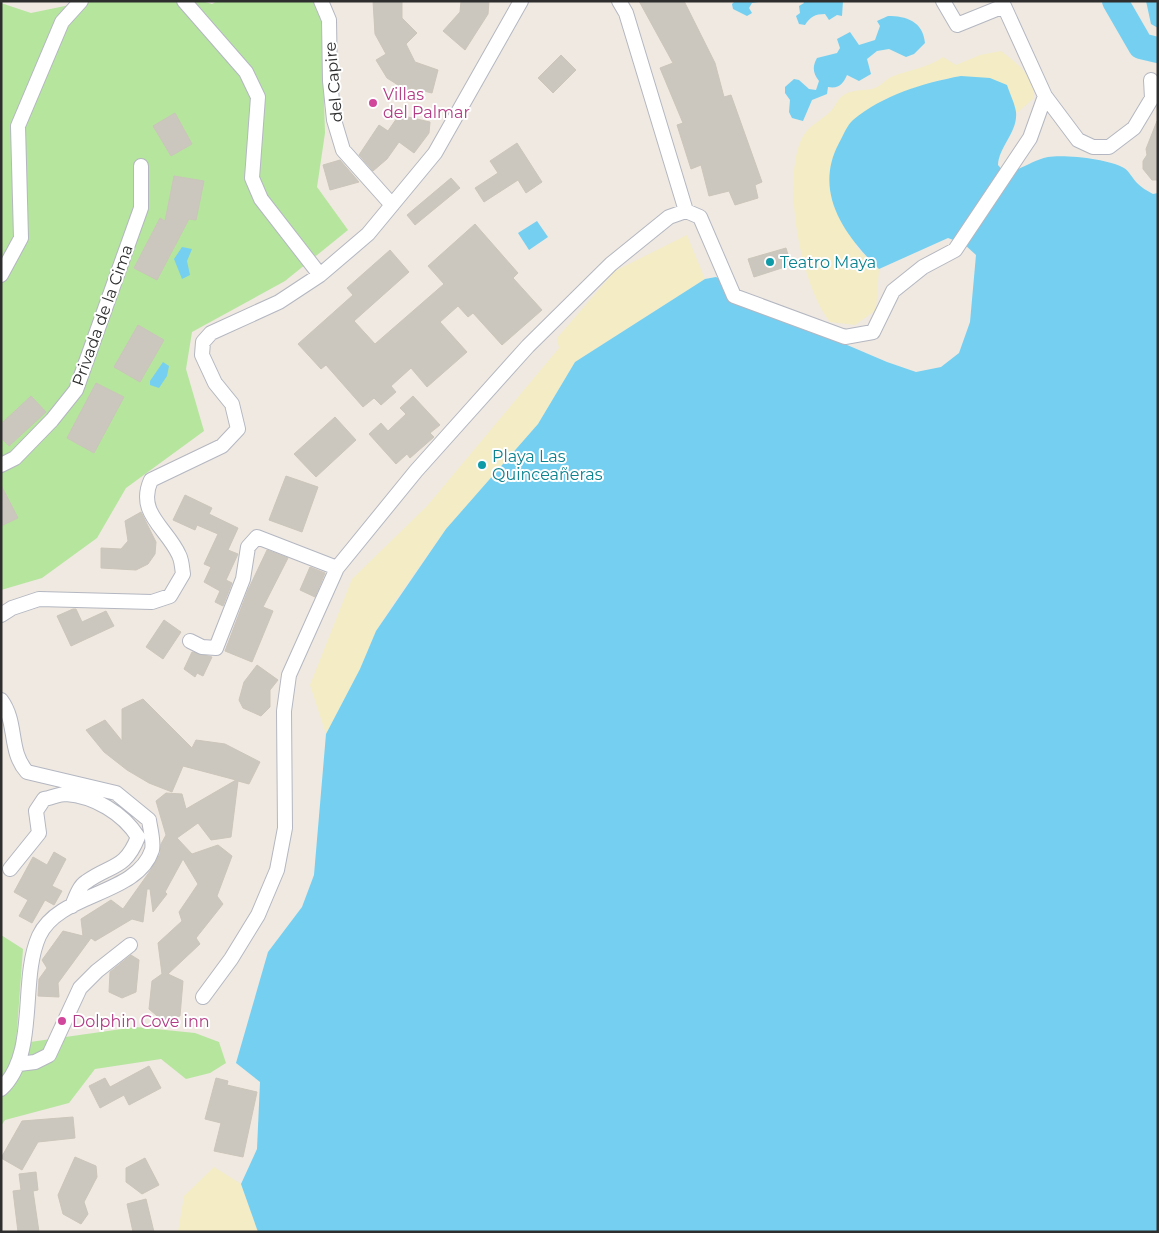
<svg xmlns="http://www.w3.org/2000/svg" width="1159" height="1233" viewBox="0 0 1159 1233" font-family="Montserrat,sans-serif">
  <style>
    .green { fill: #b6e59e }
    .sand { fill: #f3ecc5 }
    .water { fill: #75cff0 }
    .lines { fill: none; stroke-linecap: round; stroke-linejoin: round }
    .river { stroke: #75cff0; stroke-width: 26 }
    .building { fill: #cbc7bf; stroke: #cbc5ba }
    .minor-casing { stroke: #b4b7c1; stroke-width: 16 }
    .minor { stroke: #fff; stroke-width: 14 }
    .hotel-dot { fill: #d1479c; stroke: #fff; stroke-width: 2 }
    .culture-dot { fill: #0f9aa8; stroke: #fff; stroke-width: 2 }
    .labels { text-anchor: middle; stroke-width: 4; stroke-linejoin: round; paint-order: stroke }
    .street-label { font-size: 16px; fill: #2e2e2e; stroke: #fff }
    .hotel-label { font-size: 16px; fill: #b23c85; stroke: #fff; text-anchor: start }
    .culture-label { font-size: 16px; fill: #0d838f; stroke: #fff; text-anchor: start }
  </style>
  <rect width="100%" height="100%" fill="#efe9e1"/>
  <path class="green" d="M 89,1 L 202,1 L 212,4 L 217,1 L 321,1 L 325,133 L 317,187 L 348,230 L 285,281 L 192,332 L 186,369 L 204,431 L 126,488 L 97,538 L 42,578 L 1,590 L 1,3 L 31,13 Z
    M 1,935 L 23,949 L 16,1044 L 136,1027 L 195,1033 L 219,1042 L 226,1063 L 210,1073 L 186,1079 L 161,1059 L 95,1069 L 69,1103 L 5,1120 L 1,1126 Z"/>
  <path class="sand" d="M 1001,51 C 1018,64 1034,76 1034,98 L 1017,113 L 1007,85 L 961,76 L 936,81 L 885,99 L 856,247 L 879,269 L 876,310 L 855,325 L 830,322 C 801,286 782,184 801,140 C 807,126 821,121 831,111 C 836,105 838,98 845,94 C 854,89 866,91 875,88 C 881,86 885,80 891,77 C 908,70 928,68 943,57 L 956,65 L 980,55 Z
    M 687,235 L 705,279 L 575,362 L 538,424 L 446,529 L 393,604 L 376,631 L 360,669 L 326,734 L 310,685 L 352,579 L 427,506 L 559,348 L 557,338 L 615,271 Z
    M 214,1167 L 241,1184 L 258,1232 L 178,1232 L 184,1196 Z"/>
  <path class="water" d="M 735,1 L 766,1 L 752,3 L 749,8 L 752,13 L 747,16 L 733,9 L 732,4 Z
    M 803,1 L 843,1 L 842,16 L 837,15 L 829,20 L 825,14 C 815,14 810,17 805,25 L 799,24 L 796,16 L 800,13 L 799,6 L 804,3 Z
    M 1146,1 L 1158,1 L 1158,28 L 1151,24 Z
    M 888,16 C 906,16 923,21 925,43 L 914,54 L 906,57 L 889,49 L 877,51 L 867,59 L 871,74 L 859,81 L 847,75 C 843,84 839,89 828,87 L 827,94 L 812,100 L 803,121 L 792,118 L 789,112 L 790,100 L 785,93 L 785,87 L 794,79 L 799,80 L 809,89 L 816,90 L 819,81 C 813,73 812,67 817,58 L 837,53 L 840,48 L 837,39 L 850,32 L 859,45 L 875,40 L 880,26 L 877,21 Z
    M 961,76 L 990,78 L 1007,85 C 1010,94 1015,104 1016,112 C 1018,132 999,146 998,165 L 1004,172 C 1019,172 1032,160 1048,157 C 1064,154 1110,159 1124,168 C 1130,172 1132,178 1137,183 C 1141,187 1147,191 1153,194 L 1158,193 L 1158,1232 L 258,1232 L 241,1184 L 257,1149 L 260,1082 L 236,1063 L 268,952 L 302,907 L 314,875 L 326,734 L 360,669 L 376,631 L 446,529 L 538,424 L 575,362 L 705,279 L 716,277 L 805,327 L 887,362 L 916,372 L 941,367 L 959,353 L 970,322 L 976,255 L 964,244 L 948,238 L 879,269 C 844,235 813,192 839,143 C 843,136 847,125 853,120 C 883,95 923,83 961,76 Z
    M 537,221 L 548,237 L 529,250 L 518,233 Z
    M 182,247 L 192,249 L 187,261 L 190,275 L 182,279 L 174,259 Z
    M 163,362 L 169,366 L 167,376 L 159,388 L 150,385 L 150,381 Z"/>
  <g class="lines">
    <path class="river" d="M 1115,1 L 1141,46 L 1158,50"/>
  </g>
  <path class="building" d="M 373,1 L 402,1 L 402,18 L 417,33 L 406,44 L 415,62 L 438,70 L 432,93 L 411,88 L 409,92 L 387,78 L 376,60 L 386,54 L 375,34 Z
    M 461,1 L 489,1 L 488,14 L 465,50 L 443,31 L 460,12 Z
    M 639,1 L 684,1 L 715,63 L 724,97 L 731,95 L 762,182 L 755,185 L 758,198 L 735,205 L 729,191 L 709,196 L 701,165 L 691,169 L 677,125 L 683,123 L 660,68 L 673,63 Z
    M 561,55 L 576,70 L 553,93 L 538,78 Z
    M 175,113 L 192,144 L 171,156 L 153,126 Z
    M 399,115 L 430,122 L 429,133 L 414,153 L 399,142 L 387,159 L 373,171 L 359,155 L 379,125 L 388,131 Z
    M 1157,121 L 1158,180 L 1152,180 L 1143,169 L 1143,161 L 1147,155 L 1146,149 Z
    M 517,143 L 542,182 L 526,193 L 518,180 L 484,202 L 475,188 L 498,173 L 490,161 Z
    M 340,160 L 359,182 L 330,190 L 323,165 Z
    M 174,176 L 204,181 L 196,220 L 189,219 L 157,280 L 134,268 L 160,218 L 165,221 Z
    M 451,178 L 460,188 L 415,225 L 407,215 Z
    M 475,224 L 518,273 L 513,278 L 542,310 L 502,345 L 473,313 L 468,317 L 458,306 L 440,322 L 467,352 L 427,387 L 411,368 L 391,386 L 396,392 L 381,405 L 374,398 L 363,407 L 326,365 L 321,369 L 298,344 L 353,295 L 347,288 L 390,250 L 409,272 L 354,321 L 375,344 L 444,284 L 428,266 Z
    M 786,248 L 791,265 L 754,277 L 748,259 Z
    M 138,325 L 164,340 L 140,382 L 114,367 Z
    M 96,383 L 124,397 L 94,453 L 67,438 Z
    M 31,396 L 46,412 L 9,446 L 1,438 L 1,424 Z
    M 413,396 L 440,425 L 430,433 L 434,437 L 410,458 L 407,454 L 396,464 L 369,434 L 381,423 L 388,431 L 406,414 L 400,408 Z
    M 335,417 L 356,440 L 316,477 L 294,454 Z
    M 286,476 L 318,487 L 302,532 L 269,520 Z
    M 1,485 L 18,518 L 1,526 Z
    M 185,495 L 212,508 L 209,514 L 238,528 L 228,550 L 238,554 L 226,580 L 232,583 L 223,606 L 215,602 L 220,591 L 204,582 L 211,567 L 204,564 L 218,534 L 197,525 L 195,530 L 173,520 Z
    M 141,512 L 156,542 L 155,554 L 148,564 L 136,570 L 101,568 L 101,548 L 121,549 L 128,541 L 125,521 Z
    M 267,550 L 288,558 L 263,607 L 273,611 L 252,662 L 225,651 L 248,590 Z
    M 310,567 L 325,573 L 315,597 L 300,590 Z
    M 73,609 L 76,609 L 82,622 L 106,611 L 114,626 L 71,646 L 57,616 Z
    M 164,620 L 181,632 L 163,659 L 146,647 Z
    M 192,652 L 212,657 L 203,676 L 197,673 L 195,677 L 184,669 Z
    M 257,665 L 278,680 L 270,690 L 270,707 L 261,716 L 243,708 L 239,700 L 244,682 Z
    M 143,699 L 192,748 L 196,740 L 225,744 L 260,762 L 249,784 L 238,781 L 231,837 L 211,840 L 198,823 L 177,838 L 192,854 L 218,845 L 232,856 L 217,896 L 223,904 L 196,938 L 200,944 L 168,974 L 183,981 L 180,1016 L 163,1021 L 149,1009 L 152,981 L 162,974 L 158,943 L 182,921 L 179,912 L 198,884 L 183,859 L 165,892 L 167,894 L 153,912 L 150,889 L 147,889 L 143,922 L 132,919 L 95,941 L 91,938 L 58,983 L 59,997 L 38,996 L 39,979 L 47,968 L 42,960 L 63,931 L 83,936 L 81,919 L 111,900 L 123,909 L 150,871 L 160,854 L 161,844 L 166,835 L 156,801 L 166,793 L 182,794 L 186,809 L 236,780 L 183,766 L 172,792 L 149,783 L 127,770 L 104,752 L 86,730 L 105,720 L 122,741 L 122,709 Z
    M 54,852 L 66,859 L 52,886 L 62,891 L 54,905 L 45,900 L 32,923 L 19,916 L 28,900 L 14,892 L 33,857 L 47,865 Z
    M 131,955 L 139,960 L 136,992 L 122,998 L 109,992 L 110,972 Z
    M 149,1066 L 161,1088 L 129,1105 L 124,1095 L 100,1108 L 89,1086 L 105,1078 L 110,1087 Z
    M 216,1078 L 228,1081 L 227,1085 L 257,1092 L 243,1157 L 214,1151 L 221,1123 L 205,1119 Z
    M 73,1117 L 75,1138 L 38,1142 L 22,1170 L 1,1158 L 22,1121 Z
    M 75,1157 L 96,1166 L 97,1177 L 84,1202 L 88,1214 L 81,1224 L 63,1214 L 58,1195 Z
    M 145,1158 L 159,1185 L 142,1194 L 126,1182 L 126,1168 Z
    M 36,1172 L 38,1190 L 33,1191 L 39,1232 L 18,1232 L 13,1191 L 21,1190 L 19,1174 Z
    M 146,1199 L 154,1232 L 133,1232 L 127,1204 Z"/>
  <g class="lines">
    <defs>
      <path id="minor" d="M 184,1 L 246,72 L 258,97 L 252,178 L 261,199 L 320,275
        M 321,1 L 329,20 L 330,81 L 334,120 L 343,150 L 392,205
        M 619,1 L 626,13 L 686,211
        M 943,1 L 957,25 L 1004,6 L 1045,96 L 1078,140 L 1093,147 L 1109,147 L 1134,128 L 1152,98 L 1151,80
        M 1,275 L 21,238 L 18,126 L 62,22 L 81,1
        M 1,465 L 15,458 L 52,420 L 76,390 L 141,208 L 141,166
        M 1,615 L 12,608 L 39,599 L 152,602 L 170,596 L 183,574 C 182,568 182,561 179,555 C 167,528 136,513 151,480 L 222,446 L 238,429 L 232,404 L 215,383 L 202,355 L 203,342 L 211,333 L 279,302 L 320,275 L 368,234 L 435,153 L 521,1
        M 190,641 L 202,647 L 216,648 L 243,579 L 248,547 L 257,537 L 337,568 L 416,471 L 528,346 L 611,264 L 669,217 L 686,211 L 700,217 L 734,296 L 845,337 L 873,332 L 893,291 L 923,267 L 955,250 L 1030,138 L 1045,96
        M 1,700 C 18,723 8,751 27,772 L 116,793 L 149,820 C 150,828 154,842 152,850 C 137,896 59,892 39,936 C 19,981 39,1053 1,1089
        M 10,869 L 39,833 L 36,811 L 44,799 C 51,798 59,794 66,794 C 94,796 123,813 138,837 C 125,870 111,864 86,882 C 79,886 75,899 72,906
        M 203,997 L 231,959 L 258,915 L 277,870 L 285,828 L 284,711 L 289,675 L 337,568
        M 19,1064 L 35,1062 L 49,1055 L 80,988 L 97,971 L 130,945"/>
    </defs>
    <use href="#minor" class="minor-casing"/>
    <use href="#minor" class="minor"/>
  </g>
  <g class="hotel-dot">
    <circle cx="373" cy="103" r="5"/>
    <circle cx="62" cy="1021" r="5"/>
  </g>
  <g class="culture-dot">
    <circle cx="770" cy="262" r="5"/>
    <circle cx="482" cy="465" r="5"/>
  </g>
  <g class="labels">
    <g class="street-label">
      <text transform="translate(333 82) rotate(-95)" y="6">del Capire</text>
      <text transform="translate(102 315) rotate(-70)" y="6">Privada de la Cima</text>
    </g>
    <g class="hotel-label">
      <text x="383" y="100">Villas<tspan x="383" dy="18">del Palmar</tspan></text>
      <text x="72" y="1027">Dolphin Cove inn</text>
    </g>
    <g class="culture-label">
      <text x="780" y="268">Teatro Maya</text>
      <text x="492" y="462">Playa Las<tspan x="492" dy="18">Quinceañeras</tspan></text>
    </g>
  </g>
  <rect width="1159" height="1233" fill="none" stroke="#2e2e2e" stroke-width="5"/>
</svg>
